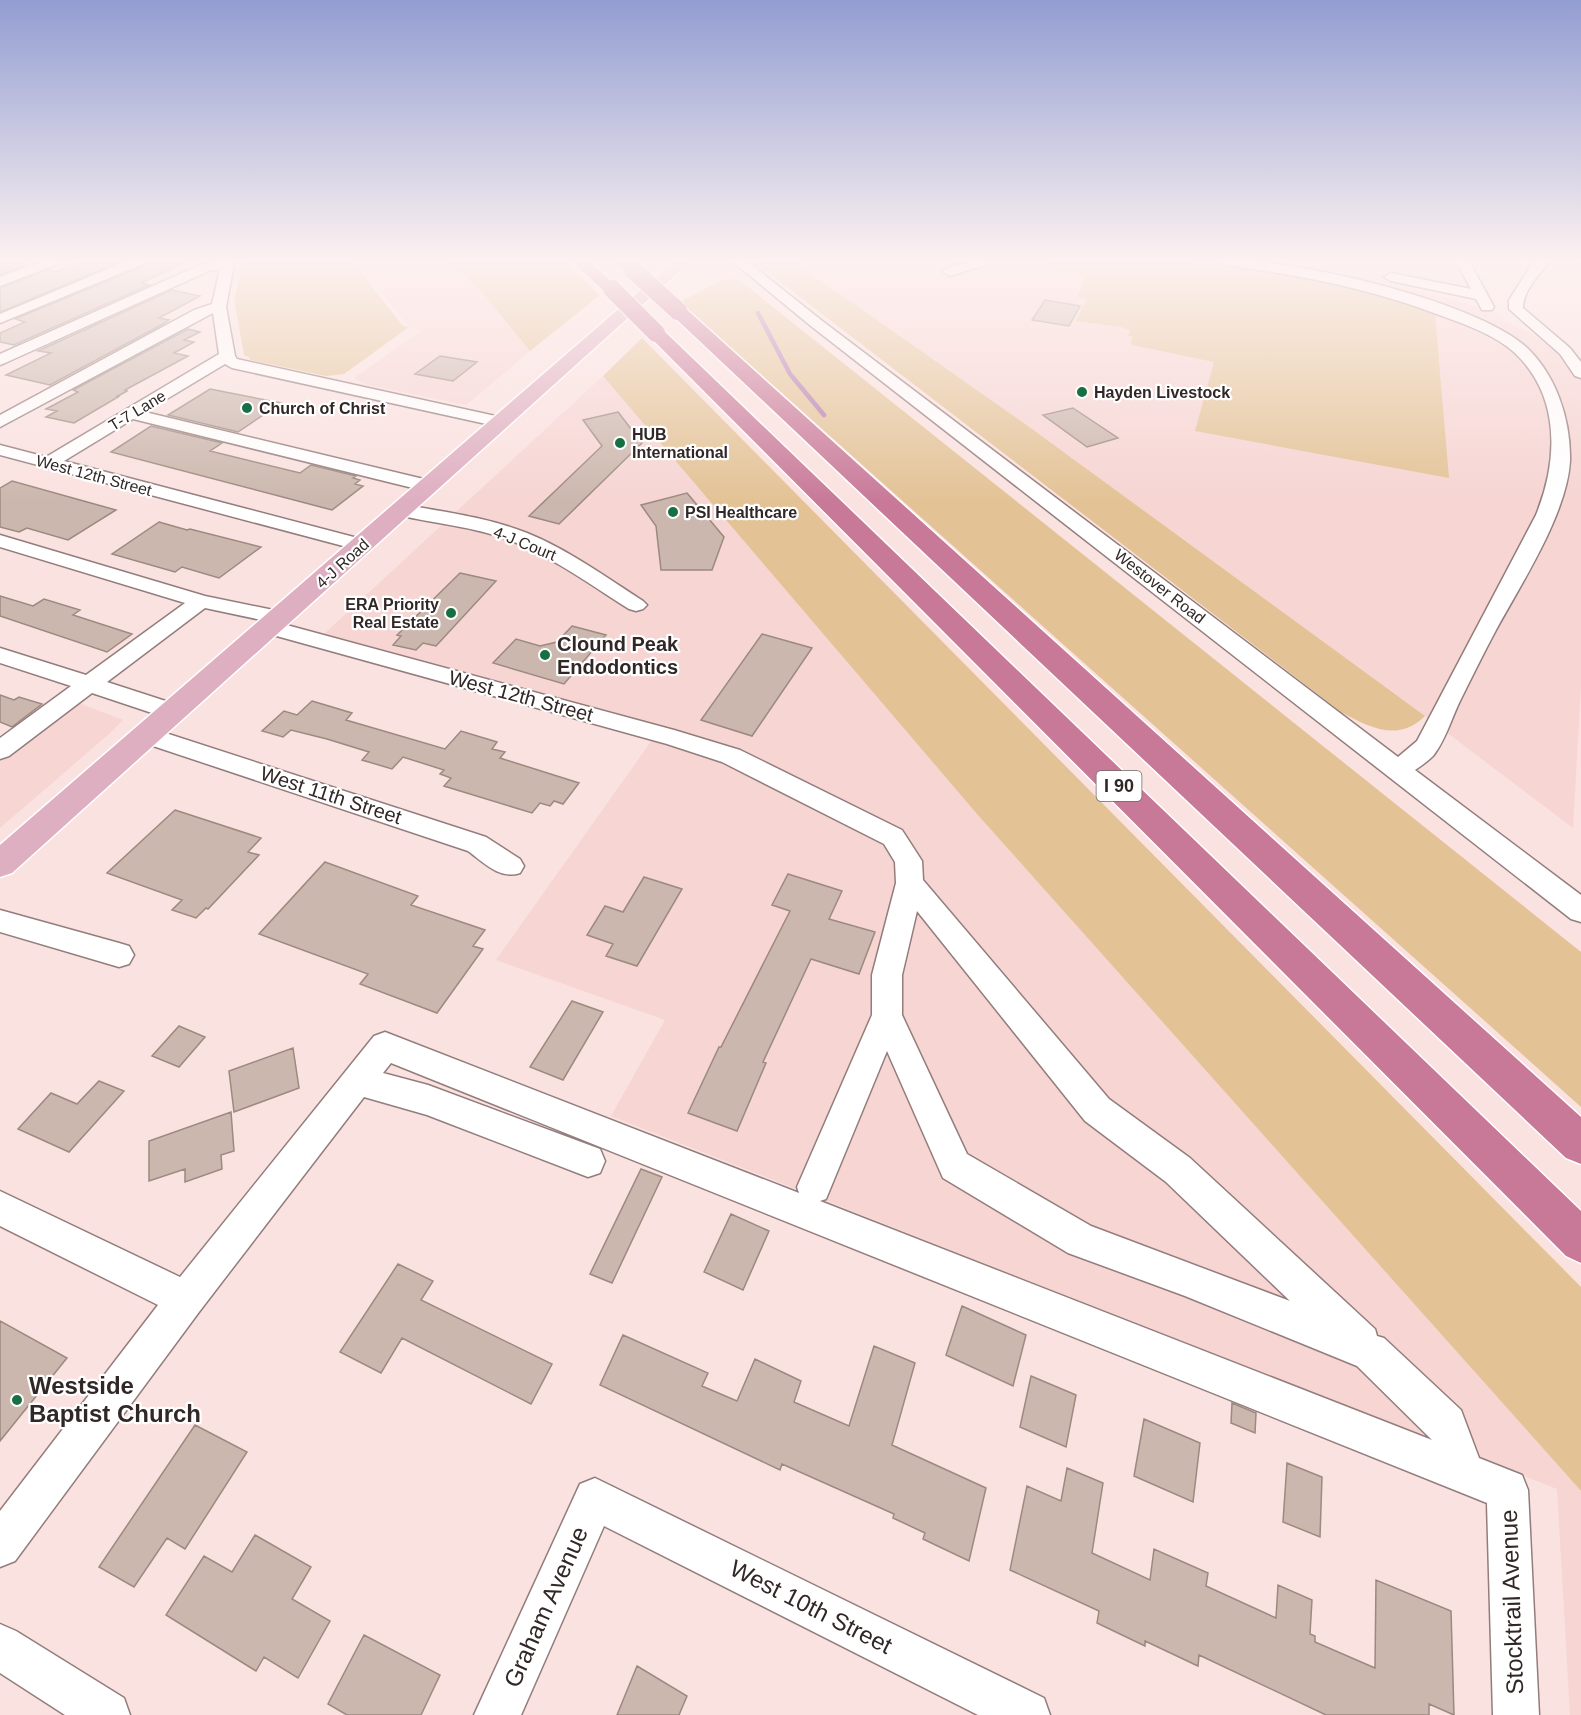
<svg xmlns="http://www.w3.org/2000/svg" width="1581" height="1715" viewBox="0 0 1581 1715" font-family="Arial,sans-serif">
  <style>
    .built { fill: #f6d5d3 }
    .green { fill: #e3c396 }
    .lines { fill: none; stroke-linecap: round; stroke-linejoin: round }
    .stream { stroke: #b27bae; stroke-width: 4.5 }
    .building { fill: #cbb7ad; stroke: #9c897f; stroke-width: 1.5 }
    .minor-casing { stroke: #937d7c; stroke-width: 3 }
    .major-casing { stroke: #fff; stroke-width: 3 }
    .highway-casing { stroke: #fff; stroke-width: 3 }
    .minor { fill: #fff; fill-rule: evenodd }
    .major { fill: #deafc1; fill-rule: evenodd }
    .highway { fill: #c87998; fill-rule: evenodd }
    .highway-bridge-casing { stroke: #fff; stroke-width: 20; stroke-linecap: butt }
    .highway-bridge { stroke: #c87998; stroke-width: 18 }
    .poi-dot { fill: #176f43; stroke: #fff; stroke-width: 2 }
    .labels { text-anchor: middle; stroke-width: 4.5; stroke-linejoin: round; paint-order: stroke }
    .far-poi-label { font-size: 16px; font-weight: bold; fill: #302726; stroke: #fff; text-anchor: start }
    .far-street-label { font-size: 16px; fill: #302726; stroke: #fff }
    .shield { fill: #fff; stroke: #6e6867; stroke-width: 1.5 }
    .shield-label { font-size: 18px; font-weight: bold; fill: #302726 }
    .poi-label { font-size: 20px; font-weight: bold; fill: #302726; stroke: #fff; text-anchor: start }
    .street-label { font-size: 20px; fill: #302726; stroke: #fff }
    .near-poi-label { font-size: 24px; font-weight: bold; fill: #302726; stroke: #fff; text-anchor: start }
    .near-street-label { font-size: 24px; fill: #302726; stroke: #fff }
  </style>
  <rect width="100%" height="100%" fill="#fae2e0"/>
  <path class="built" d="M 355,261 L 449,261 L 481,291 L 530,351 L 466,405 L 368,385 L 354,378 L 421,331 L 409,326 Z
    M 793,261 L 1262,261 L 1306,266 L 1445,297 L 1499,314 L 1499,318 L 1530,333 L 1549,346 L 1565,360 L 1581,381 L 1581,686 L 1573,828 L 1425,716 L 1028,426 Z
    M 603,376 L 977,814 L 1581,1491 L 1581,1715 L 1570,1715 L 1557,1489 L 611,1116 L 665,1020 L 496,960 L 662,726 L 324,634 Z
    M 63,697 L 123,720 L 109,734 L 0,828 L 0,743 Z"/>
  <path class="green" d="M 244,261 L 349,261 L 355,265 L 403,326 L 409,327 L 344,374 L 326,376 L 250,360 L 249,357 L 244,355 L 234,299 Z
    M 449,261 L 564,261 L 600,295 L 530,351 L 481,291 Z
    M 753,261 L 793,261 L 1028,426 L 1425,716 C 1398,743 1369,727 1341,712 Z
    M 1051,261 L 1173,261 L 1316,280 L 1382,295 L 1435,315 L 1449,478 L 1195,431 L 1214,362 L 1132,345 L 1131,340 L 1133,337 L 1128,335 L 1131,331 L 1121,327 L 1076,321 L 1087,299 L 1077,297 L 1086,276 L 1046,269 Z
    M 738,279 L 1581,952 L 1581,1107 L 680,302 L 722,280 Z
    M 642,338 L 1581,1287 L 1581,1491 L 977,814 L 603,376 Z"/>
  <g class="lines">
    <path class="stream" d="M 758,313 L 790,374 L 824,415"/>
  </g>
  <path class="building" d="M 0,261 L 6,261 L 25,265 L 0,275 Z
    M 85,261 L 122,261 L 0,312 L 0,288 L 48,270 L 57,272 Z
    M 147,261 L 188,261 L 141,283 L 149,285 L 14,345 L 0,342 L 0,333 L 25,322 L 15,319 L 144,266 Z
    M 172,290 L 200,296 L 159,318 L 169,320 L 163,324 L 50,385 L 6,375 L 51,353 L 38,351 Z
    M 1045,300 L 1080,306 L 1069,326 L 1032,320 Z
    M 188,329 L 200,332 L 184,340 L 194,342 L 174,353 L 188,356 L 125,390 L 127,391 L 116,397 L 118,397 L 74,423 L 46,417 L 57,411 L 46,409 L 78,392 L 73,390 Z
    M 440,356 L 477,362 L 453,381 L 415,374 Z
    M 210,389 L 281,403 L 238,432 L 168,415 Z
    M 1073,408 L 1118,438 L 1087,447 L 1043,415 Z
    M 618,412 L 642,443 L 559,524 L 529,516 L 602,446 L 583,420 Z
    M 151,426 L 222,443 L 210,451 L 300,473 L 311,465 L 356,476 L 353,478 L 360,480 L 355,484 L 363,486 L 332,510 L 111,452 Z
    M 12,481 L 80,500 L 116,510 L 68,540 L 27,528 L 19,532 L 0,527 L 0,488 Z
    M 687,493 L 724,537 L 712,570 L 661,570 L 656,526 L 641,505 Z
    M 159,522 L 187,530 L 190,529 L 261,547 L 219,578 L 182,567 L 175,572 L 112,554 Z
    M 460,573 L 496,581 L 436,646 L 423,643 L 416,650 L 393,645 L 401,636 L 397,635 Z
    M 0,596 L 33,606 L 44,599 L 80,610 L 73,615 L 132,634 L 107,652 L 0,616 Z
    M 572,626 L 606,635 L 564,684 L 493,663 L 516,639 L 540,646 L 557,642 Z
    M 762,634 L 812,648 L 752,736 L 701,720 Z
    M 0,695 L 14,700 L 19,697 L 42,704 L 12,727 L 0,722 Z
    M 312,701 L 352,713 L 346,720 L 445,749 L 461,731 L 497,742 L 492,749 L 505,752 L 500,758 L 579,783 L 563,804 L 554,801 L 550,806 L 540,803 L 532,813 L 444,786 L 451,778 L 440,774 L 444,770 L 403,757 L 392,769 L 362,760 L 369,752 L 327,739 L 291,730 L 283,737 L 262,731 L 284,711 L 297,715 Z
    M 175,810 L 261,838 L 248,852 L 259,855 L 208,909 L 206,908 L 196,918 L 172,910 L 182,900 L 107,873 Z
    M 325,862 L 418,896 L 411,905 L 485,930 L 473,946 L 483,949 L 437,1013 L 360,984 L 368,974 L 259,934 Z
    M 788,874 L 842,891 L 829,919 L 875,932 L 859,974 L 811,959 L 763,1062 L 766,1063 L 737,1131 L 688,1113 L 719,1047 L 721,1047 L 790,911 L 772,905 Z
    M 644,877 L 682,889 L 637,966 L 606,956 L 613,944 L 587,935 L 605,906 L 623,912 Z
    M 572,1001 L 603,1012 L 563,1080 L 530,1067 Z
    M 179,1026 L 205,1037 L 179,1067 L 152,1056 Z
    M 293,1048 L 299,1088 L 234,1112 L 229,1071 Z
    M 99,1081 L 124,1091 L 69,1152 L 18,1129 L 51,1093 L 77,1104 Z
    M 231,1112 L 234,1151 L 221,1155 L 222,1169 L 185,1182 L 185,1169 L 149,1181 L 149,1141 Z
    M 641,1169 L 662,1177 L 612,1283 L 590,1274 Z
    M 731,1214 L 769,1231 L 743,1290 L 704,1272 Z
    M 398,1264 L 433,1281 L 421,1300 L 552,1364 L 531,1404 L 402,1338 L 381,1373 L 340,1352 Z
    M 962,1306 L 1026,1335 L 1013,1386 L 946,1355 Z
    M 0,1321 L 67,1358 L 0,1441 Z
    M 623,1335 L 708,1373 L 702,1386 L 737,1401 L 755,1359 L 801,1381 L 794,1402 L 849,1426 L 874,1346 L 915,1363 L 892,1445 L 986,1488 L 969,1561 L 923,1539 L 925,1533 L 893,1518 L 894,1514 L 782,1464 L 780,1470 L 600,1385 Z
    M 1031,1376 L 1076,1395 L 1066,1447 L 1020,1427 Z
    M 1232,1403 L 1256,1413 L 1255,1433 L 1231,1423 Z
    M 1144,1419 L 1200,1443 L 1193,1502 L 1134,1476 Z
    M 195,1425 L 247,1452 L 185,1549 L 167,1538 L 134,1587 L 99,1567 Z
    M 1287,1463 L 1322,1477 L 1320,1537 L 1283,1522 Z
    M 1067,1468 L 1103,1483 L 1092,1553 L 1150,1580 L 1154,1549 L 1208,1573 L 1206,1586 L 1276,1618 L 1278,1585 L 1312,1600 L 1310,1634 L 1315,1636 L 1315,1642 L 1375,1668 L 1376,1580 L 1451,1611 L 1454,1715 L 1429,1704 L 1429,1715 L 1326,1715 L 1199,1655 L 1198,1666 L 1145,1641 L 1145,1646 L 1097,1623 L 1099,1611 L 1010,1570 L 1027,1486 L 1061,1501 Z
    M 255,1535 L 311,1567 L 292,1599 L 330,1621 L 298,1678 L 264,1657 L 256,1671 L 166,1615 L 204,1556 L 232,1572 Z
    M 364,1635 L 440,1675 L 421,1715 L 347,1715 L 328,1704 Z
    M 637,1666 L 687,1696 L 679,1715 L 617,1715 Z"/>
  <g class="lines">
    <defs>
      <path id="minor" d="M 42,261 L 60,261 L 58,264 L 0,286 L 0,277 Z
        M 127,261 L 145,261 L 143,264 L 0,323 L 0,314 Z
        M 219,261 L 231,261 L 234,264 L 226,307 L 235,356 L 237,359 L 500,417 L 506,418 L 508,422 L 506,426 L 500,427 L 232,368 L 225,364 L 145,412 L 436,482 L 438,486 L 436,490 L 429,492 L 133,419 L 64,461 L 369,541 L 372,545 L 369,549 L 362,551 L 0,455 L 0,445 L 46,457 L 219,354 L 213,313 L 0,427 L 0,415 L 194,310 L 212,304 L 220,269 L 209,271 L 5,363 L 0,365 L 0,354 L 200,265 Z
        M 732,261 L 747,261 L 821,320 L 1398,757 L 1417,741 L 1536,515 C 1558,461 1561,397 1515,353 C 1495,335 1467,325 1442,316 C 1372,289 1300,275 1225,265 L 1218,261 C 1288,256 1472,300 1525,346 C 1556,374 1571,420 1570,461 C 1567,514 1521,584 1496,630 C 1483,654 1471,679 1459,703 C 1451,720 1445,741 1433,756 C 1428,761 1421,766 1415,770 L 1581,895 L 1581,922 L 1571,919 L 811,326 Z
        M 971,261 L 990,261 L 988,264 L 950,276 L 943,272 L 945,269 Z
        M 1456,261 L 1469,261 L 1494,307 L 1492,310 L 1482,310 L 1476,299 L 1391,281 L 1384,277 L 1391,273 L 1471,289 Z
        M 1534,261 L 1551,261 C 1540,272 1523,291 1523,308 L 1570,348 L 1581,362 L 1581,378 L 1575,376 L 1560,354 L 1509,309 L 1509,300 Z
        M 401,504 C 443,512 487,517 527,533 C 569,550 606,577 643,601 L 647,605 L 643,609 L 636,611 L 629,609 C 591,585 554,558 512,541 C 474,526 433,524 394,514 L 392,510 L 394,506 Z
        M 0,535 L 205,596 L 288,613 L 291,618 L 283,624 L 674,730 L 740,750 L 902,830 L 922,861 L 923,880 L 1109,1099 L 1190,1158 L 1375,1329 L 1377,1336 L 1384,1338 L 1461,1410 L 1479,1458 L 1522,1475 L 1528,1490 L 1539,1715 L 1493,1715 L 1487,1503 L 391,1063 L 383,1073 L 428,1085 L 600,1149 L 605,1161 L 600,1173 L 588,1177 L 427,1115 L 364,1097 L 199,1312 L 15,1561 L 0,1567 L 0,1511 L 158,1305 L 0,1226 L 0,1191 L 180,1277 L 374,1036 L 385,1032 L 799,1193 L 797,1187 L 872,1015 L 872,975 L 896,883 L 895,862 L 884,844 L 722,762 L 667,744 L 262,632 L 259,627 L 266,621 L 205,608 L 107,682 L 181,706 L 185,712 L 181,718 L 173,720 L 92,693 L 9,756 L 0,759 L 0,738 L 71,686 L 0,663 L 0,648 L 86,675 L 185,603 L 0,547 ZM 917,911 L 1085,1121 L 1166,1182 L 1290,1301 L 1091,1226 L 967,1154 L 902,1015 L 902,975 ZM 887,1051 L 943,1178 L 1068,1253 L 1185,1296 L 1357,1366 L 1432,1440 L 820,1201 L 826,1199 Z
        M 147,727 L 486,837 L 520,859 L 524,866 L 520,873 C 500,880 483,862 468,851 L 138,741 L 135,735 L 138,729 Z
        M 0,910 L 119,943 L 129,946 L 134,955 L 129,964 L 119,967 L 0,932 Z
        M 595,1478 L 1044,1698 L 1050,1715 L 978,1715 L 604,1526 L 521,1715 L 474,1715 L 580,1484 Z
        M 0,1624 L 16,1631 L 124,1698 L 130,1715 L 65,1715 L 0,1673 Z"/>
      <path id="major" d="M 674,261 L 691,261 L 12,873 L 0,877 L 0,845 Z"/>
      <path id="highway" d="M 571,261 L 588,261 L 620,289 L 618,293 L 606,293 Z
        M 613,261 L 631,261 L 641,270 L 633,275 L 627,273 Z
        M 678,306 L 684,307 L 1581,1117 L 1581,1164 L 1566,1158 L 672,315 L 669,311 L 672,307 Z
        M 656,328 L 662,329 L 1581,1211 L 1581,1263 L 1566,1256 L 650,337 L 647,333 L 650,329 Z"/>
    </defs>
    <use href="#minor" class="minor-casing"/>
    <use href="#major" class="major-casing"/>
    <use href="#highway" class="highway-casing"/>
    <use href="#minor" class="minor"/>
    <use href="#major" class="major"/>
    <use href="#highway" class="highway"/>
    <defs>
      <path id="highway-bridge" d="M 633,270 L 678,311
        M 612,289 L 656,333"/>
    </defs>
    <use href="#highway-bridge" class="highway-bridge-casing"/>
    <use href="#highway-bridge" class="highway-bridge"/>
  </g>
  <linearGradient id="sky" x2="0" y2="1"><stop stop-color="#929dd1"/><stop offset="0.52" stop-color="#fdf2f1"/><stop offset="1" stop-color="#fdf2f1" stop-opacity="0"/></linearGradient>
  <rect width="1581" height="501" fill="url(#sky)"/>
  <g class="poi-dot">
    <circle cx="1082" cy="392" r="6"/>
    <circle cx="247" cy="408" r="6"/>
    <circle cx="620" cy="443" r="6"/>
    <circle cx="673" cy="512" r="6"/>
    <circle cx="451" cy="613" r="6"/>
    <circle cx="545" cy="655" r="6"/>
    <circle cx="17" cy="1400" r="6"/>
  </g>
  <g class="labels">
    <g class="far-poi-label">
      <text x="1094" y="398">Hayden Livestock</text>
      <text x="259" y="414">Church of Christ</text>
      <text x="632" y="440">HUB<tspan x="632" dy="18">International</tspan></text>
      <text x="685" y="518">PSI Healthcare</text>
      <text x="439" y="610" text-anchor="end">ERA Priority<tspan x="439" dy="18">Real Estate</tspan></text>
    </g>
    <g class="far-street-label">
      <text transform="translate(137 410) rotate(-31)" y="6">T-7 Lane</text>
      <text transform="translate(94 475) rotate(15)" y="6">West 12th Street</text>
      <text transform="translate(525 543) rotate(22)" y="6">4-J Court</text>
      <text transform="translate(342 563) rotate(-42)" y="6">4-J Road</text>
      <text transform="translate(1160 586) rotate(38)" y="6">Westover Road</text>
    </g>
    <rect class="shield" x="1096.5" y="771" width="45" height="30" rx="4.5"/>
    <g class="shield-label">
      <text x="1119" y="792">I 90</text>
    </g>
    <g class="poi-label">
      <text x="557" y="651">Clound Peak<tspan x="557" dy="23">Endodontics</tspan></text>
    </g>
    <g class="street-label">
      <text transform="translate(521 696) rotate(15)" y="7">West 12th Street</text>
      <text transform="translate(331 795) rotate(18)" y="7">West 11th Street</text>
    </g>
    <g class="near-poi-label">
      <text x="29" y="1394">Westside<tspan x="29" dy="28">Baptist Church</tspan></text>
    </g>
    <g class="near-street-label">
      <text transform="translate(1512 1602) rotate(-92)" y="8">Stocktrail Avenue</text>
      <text transform="translate(546 1607) rotate(-66)" y="8">Graham Avenue</text>
      <text transform="translate(811 1607) rotate(27)" y="8">West 10th Street</text>
    </g>
  </g>
</svg>
